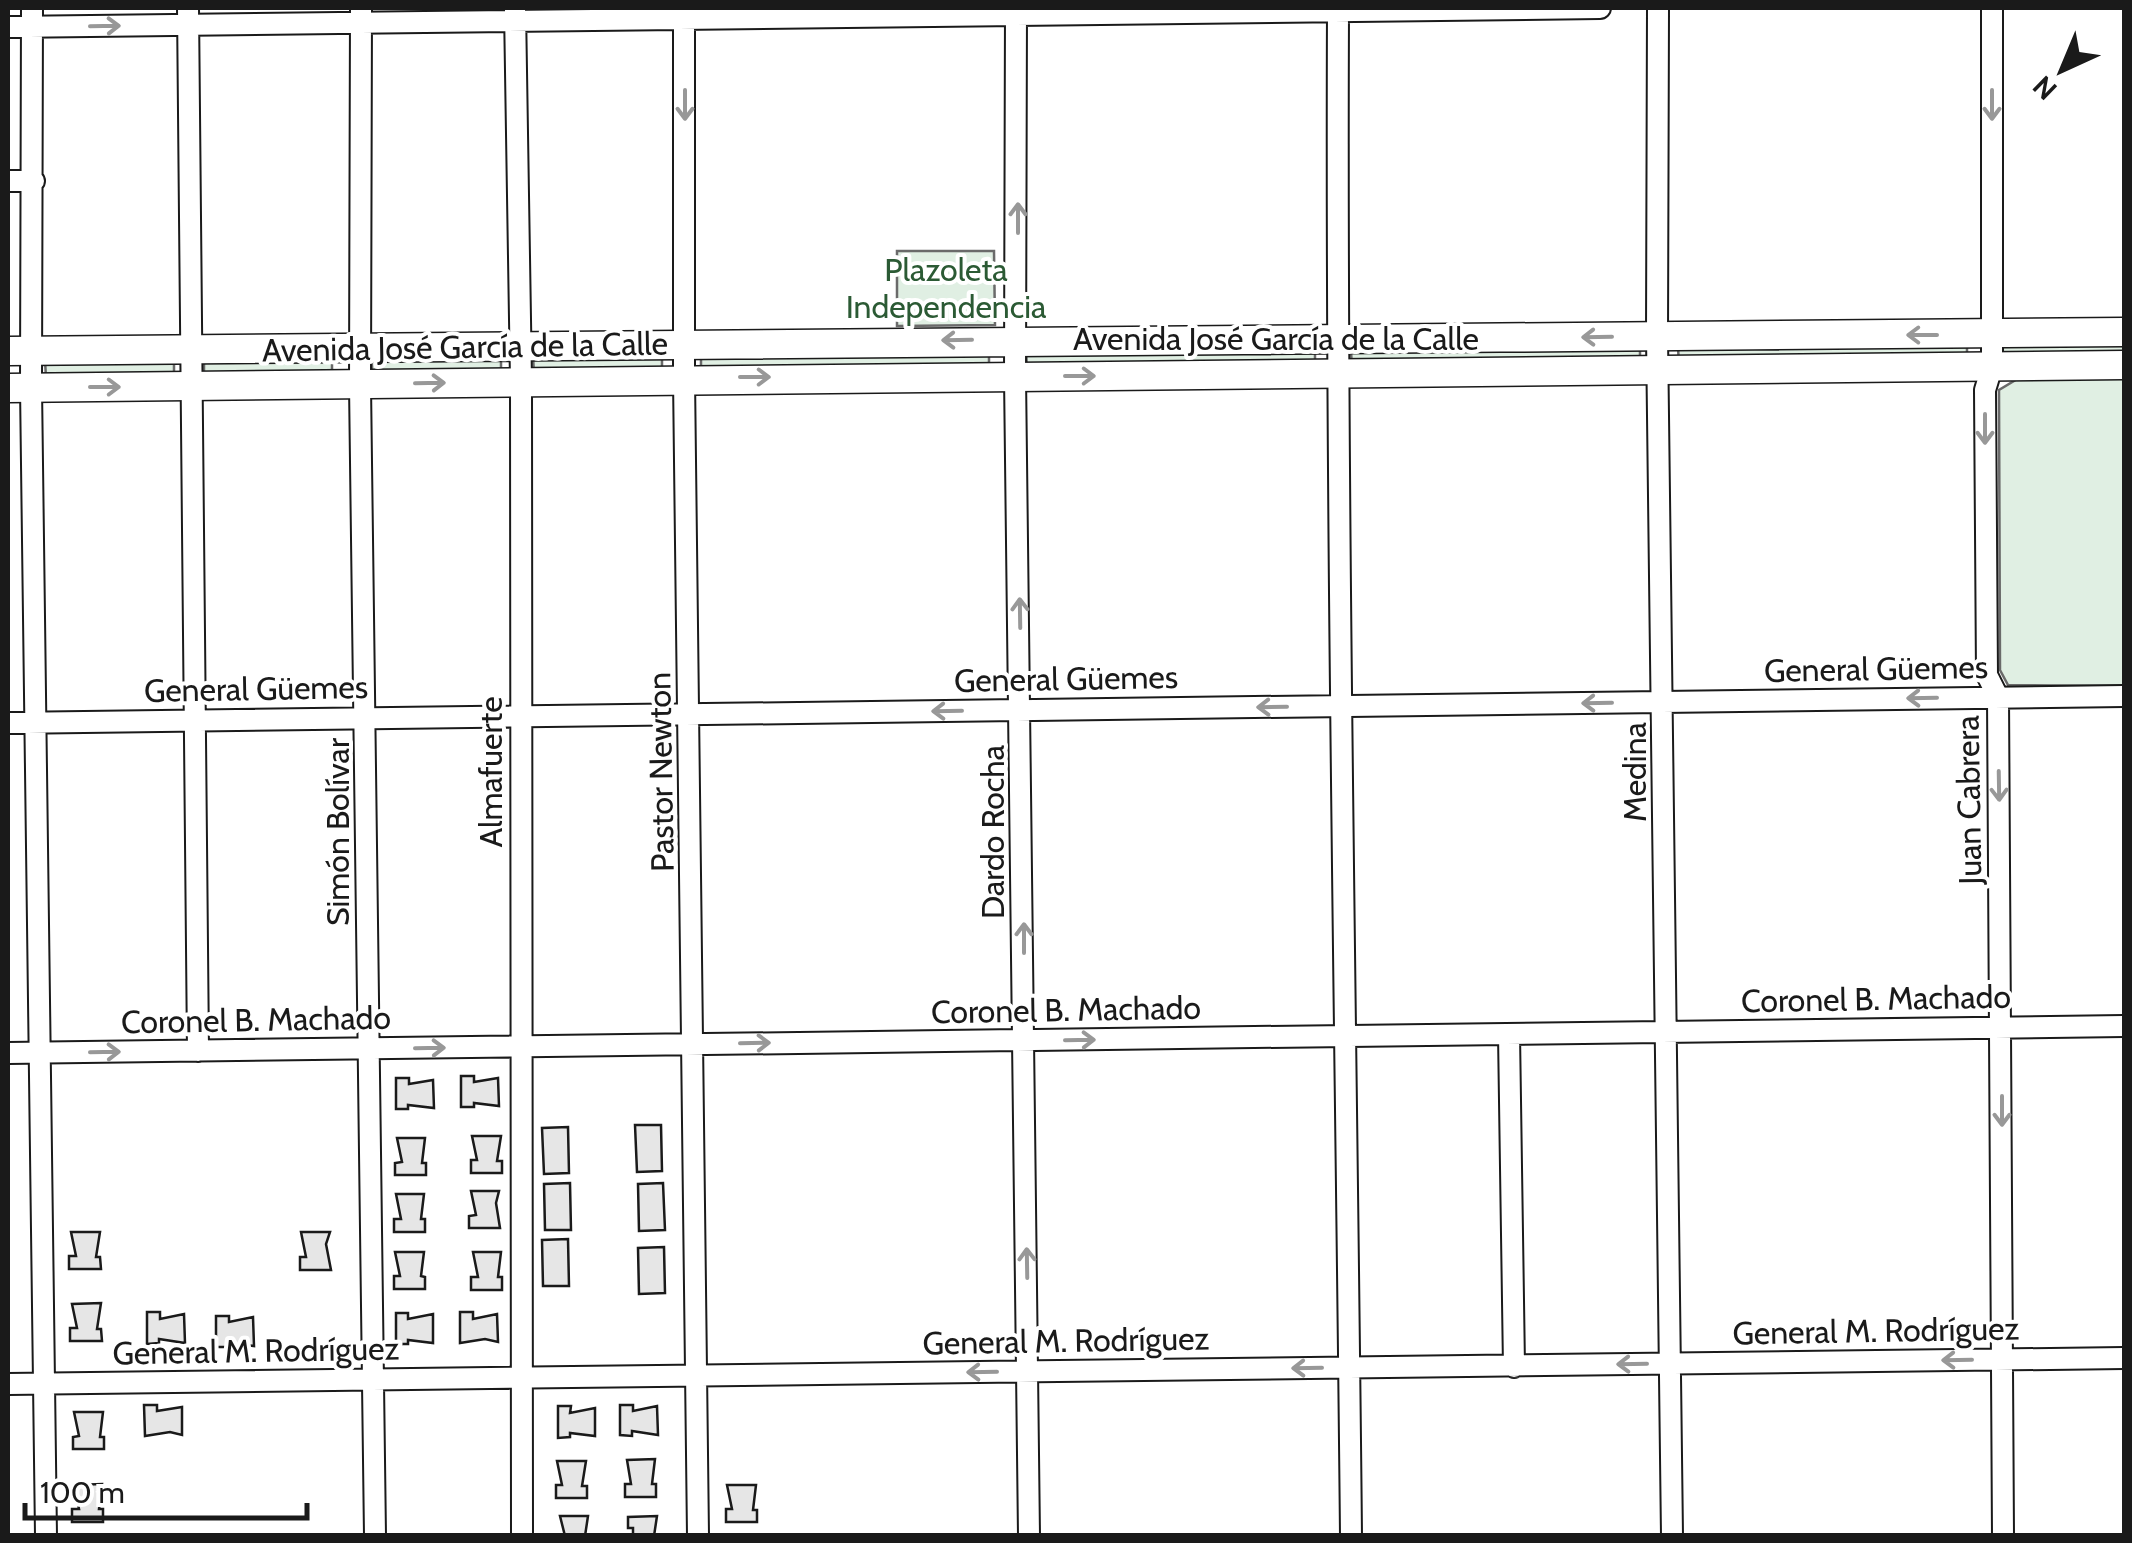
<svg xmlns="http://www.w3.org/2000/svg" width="2132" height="1543" viewBox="0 0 2132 1543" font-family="Cabin,sans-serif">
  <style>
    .green { fill: #e0efe3; stroke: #6a6a6a; stroke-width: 2.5 }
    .building { fill: #e6e6e6; stroke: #1a1a1a; stroke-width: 2.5 }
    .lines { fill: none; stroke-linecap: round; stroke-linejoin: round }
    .minor-casing { stroke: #1a1a1a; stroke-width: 24 }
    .major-casing { stroke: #1a1a1a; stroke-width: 31 }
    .minor { stroke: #fff; stroke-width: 20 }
    .major { stroke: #fff; stroke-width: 28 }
    .oneway { stroke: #989898 }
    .labels { text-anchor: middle; stroke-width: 8; stroke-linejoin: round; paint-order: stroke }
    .park-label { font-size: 32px; fill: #2b5a34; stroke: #fff }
    .street-label { font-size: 32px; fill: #1a1a1a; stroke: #fff }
  </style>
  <rect width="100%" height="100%" fill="#fff"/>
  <path class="green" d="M 897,251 L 994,251 L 995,325 L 897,326 Z
    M 2124,340 L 2124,358 L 1999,360 L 1998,343 Z
    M 1967,342 L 1967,360 L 1679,365 L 1678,347 Z
    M 1640,345 L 1640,363 L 1352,368 L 1351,351 Z
    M 1315,349 L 1315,367 L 1027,368 L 1026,350 Z
    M 989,351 L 989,369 L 701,369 L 701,352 Z
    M 662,354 L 662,372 L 534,374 L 533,356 Z
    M 501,356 L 501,373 L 372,375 L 372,358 Z
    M 174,358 L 174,376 L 46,378 L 45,360 Z
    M 332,358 L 332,376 L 204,377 L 204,360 Z
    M 2124,376 L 2124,686 L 2008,685 L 2000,670 L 1999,390 L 2019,378 Z"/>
  <path class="building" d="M 461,1076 L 474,1076 L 474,1082 L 498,1078 L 499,1106 L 474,1103 L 474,1107 L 461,1107 Z
    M 396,1078 L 409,1078 L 409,1084 L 433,1080 L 434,1108 L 408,1105 L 408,1109 L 396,1109 Z
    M 635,1125 L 661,1125 L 662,1171 L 637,1172 Z
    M 568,1127 L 569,1173 L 544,1174 L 542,1128 Z
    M 472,1136 L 501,1136 L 497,1161 L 502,1161 L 502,1173 L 471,1173 L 471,1160 L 477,1160 Z
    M 397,1138 L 425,1138 L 422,1163 L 426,1163 L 426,1175 L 395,1175 L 395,1163 L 402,1162 Z
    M 570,1183 L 571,1230 L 545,1230 L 544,1184 Z
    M 663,1183 L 665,1230 L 639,1231 L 638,1184 Z
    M 471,1191 L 499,1191 L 496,1203 L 500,1228 L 469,1228 L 469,1216 L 476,1215 Z
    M 396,1194 L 424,1194 L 421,1219 L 425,1219 L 425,1232 L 394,1232 L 394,1219 L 401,1219 Z
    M 71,1232 L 100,1232 L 96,1257 L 100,1257 L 101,1269 L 69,1269 L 69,1256 L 76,1256 Z
    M 301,1232 L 330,1232 L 326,1244 L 331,1270 L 300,1270 L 300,1257 L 306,1257 Z
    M 568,1239 L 569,1286 L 543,1286 L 542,1240 Z
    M 664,1247 L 665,1293 L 639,1294 L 638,1248 Z
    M 395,1252 L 424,1252 L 421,1276 L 425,1277 L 425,1289 L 394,1289 L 394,1276 L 400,1276 Z
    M 473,1252 L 501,1252 L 498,1277 L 502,1277 L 502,1290 L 471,1290 L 471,1277 L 478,1277 Z
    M 101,1303 L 97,1329 L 101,1329 L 102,1341 L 70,1341 L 70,1328 L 77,1328 L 72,1304 Z
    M 147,1312 L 160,1312 L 160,1319 L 184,1314 L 185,1343 L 159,1339 L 159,1343 L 147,1344 Z
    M 460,1312 L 473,1312 L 473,1319 L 497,1314 L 498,1342 L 485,1339 L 460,1343 Z
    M 396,1313 L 408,1313 L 408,1319 L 433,1314 L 433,1343 L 408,1340 L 408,1344 L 396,1344 Z
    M 216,1316 L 229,1316 L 229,1322 L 253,1317 L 254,1346 L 229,1343 L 229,1347 L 216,1347 Z
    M 144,1405 L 157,1405 L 157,1411 L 182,1407 L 182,1435 L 170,1432 L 145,1436 Z
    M 620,1405 L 633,1405 L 633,1411 L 657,1406 L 658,1435 L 632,1431 L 632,1436 L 620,1435 Z
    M 558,1406 L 571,1406 L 570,1413 L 595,1408 L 595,1436 L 570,1433 L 570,1437 L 558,1438 Z
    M 74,1412 L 103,1412 L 100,1437 L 104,1437 L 104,1449 L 73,1449 L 73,1437 L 79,1436 Z
    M 655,1459 L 652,1484 L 656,1484 L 656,1497 L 625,1497 L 625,1484 L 631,1484 L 627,1460 Z
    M 557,1461 L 586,1461 L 582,1486 L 587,1486 L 587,1498 L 556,1498 L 556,1485 L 562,1485 Z
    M 102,1484 L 99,1509 L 103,1509 L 103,1522 L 72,1522 L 72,1509 L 79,1509 L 74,1485 Z
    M 727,1485 L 756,1485 L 753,1510 L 757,1510 L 757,1522 L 726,1522 L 726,1509 L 732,1509 Z
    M 560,1516 L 588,1516 L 585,1536 L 565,1536 Z
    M 657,1516 L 654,1536 L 633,1536 L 633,1528 L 628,1528 L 628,1517 Z"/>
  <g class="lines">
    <defs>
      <path id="minor" d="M 32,8 L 31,387 L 46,1536
        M 188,8 L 198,1051
        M 361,8 L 360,385 L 375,1536
        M 1016,8 L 1015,376 L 1029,1536
        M 1658,8 L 1657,336 L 1672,1536
        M 1992,8 L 1992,367 L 1985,390 L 1987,675 L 1998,697 L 2003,1536
        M 515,9 L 521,381 L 522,1536
        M 684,9 L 684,378 L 698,1536
        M 1338,11 C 1336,519 1346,1027 1351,1536
        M 8,27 L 1600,8
        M 8,181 L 34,181
        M 8,723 L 2124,696
        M 1509,1034 L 1514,1367
        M 8,1053 L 2124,1026
        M 8,1384 L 2124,1358"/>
      <path id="major" d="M 8,351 L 2124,332
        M 8,388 L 2124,365"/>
    </defs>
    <use href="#minor" class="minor-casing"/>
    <use href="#major" class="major-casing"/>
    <use href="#minor" class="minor"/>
    <use href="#major" class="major"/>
  </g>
  <defs><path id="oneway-shaft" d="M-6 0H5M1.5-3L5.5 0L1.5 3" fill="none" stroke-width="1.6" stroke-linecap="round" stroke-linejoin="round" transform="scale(2.5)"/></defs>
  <g class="oneway">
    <use href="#oneway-shaft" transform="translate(105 26) rotate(-1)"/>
    <use href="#oneway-shaft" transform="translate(685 105) rotate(90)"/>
    <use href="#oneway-shaft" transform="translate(1992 105) rotate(90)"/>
    <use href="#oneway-shaft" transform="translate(1018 218) rotate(-90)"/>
    <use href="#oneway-shaft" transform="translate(1922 335) rotate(180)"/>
    <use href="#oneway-shaft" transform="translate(1597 337) rotate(179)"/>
    <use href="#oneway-shaft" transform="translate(957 340) rotate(179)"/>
    <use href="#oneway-shaft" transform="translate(1080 376)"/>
    <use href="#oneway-shaft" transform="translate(755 377)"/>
    <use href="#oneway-shaft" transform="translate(430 383) rotate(-1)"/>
    <use href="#oneway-shaft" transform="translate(105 387)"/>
    <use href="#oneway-shaft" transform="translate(1985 429) rotate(90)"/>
    <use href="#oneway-shaft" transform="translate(1020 613) rotate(-91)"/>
    <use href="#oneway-shaft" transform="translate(1922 698) rotate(179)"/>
    <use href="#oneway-shaft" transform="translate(1597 703) rotate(179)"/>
    <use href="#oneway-shaft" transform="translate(1272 707) rotate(179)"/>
    <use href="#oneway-shaft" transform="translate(947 711) rotate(179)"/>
    <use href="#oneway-shaft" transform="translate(1999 786) rotate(89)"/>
    <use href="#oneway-shaft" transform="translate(1024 938) rotate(-90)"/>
    <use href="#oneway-shaft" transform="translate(1080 1040) rotate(-1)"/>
    <use href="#oneway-shaft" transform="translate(755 1043) rotate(-1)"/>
    <use href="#oneway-shaft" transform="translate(430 1048) rotate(-1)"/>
    <use href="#oneway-shaft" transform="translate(105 1052) rotate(-1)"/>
    <use href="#oneway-shaft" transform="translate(2002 1111) rotate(90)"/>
    <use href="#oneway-shaft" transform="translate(1027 1263) rotate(-91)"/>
    <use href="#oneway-shaft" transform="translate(1957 1360) rotate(179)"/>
    <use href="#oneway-shaft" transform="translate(1632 1364) rotate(179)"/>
    <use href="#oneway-shaft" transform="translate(1307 1368) rotate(179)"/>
    <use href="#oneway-shaft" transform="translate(982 1372) rotate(179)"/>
  </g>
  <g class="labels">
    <g class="park-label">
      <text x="946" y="281">Plazoleta<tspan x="946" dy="37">Independencia</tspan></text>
    </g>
    <g class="street-label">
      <text x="1276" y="350">Avenida José García de la Calle</text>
      <text transform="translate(465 347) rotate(-1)" y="11">Avenida José García de la Calle</text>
      <text transform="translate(1876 669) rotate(-1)" y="11">General Güemes</text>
      <text transform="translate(1066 679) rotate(-1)" y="11">General Güemes</text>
      <text transform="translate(256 689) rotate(-1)" y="11">General Güemes</text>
      <text transform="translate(491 772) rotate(-90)" y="11">Almafuerte</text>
      <text transform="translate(661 772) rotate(-91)" y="11">Pastor Newton</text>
      <text transform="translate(1635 772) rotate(-90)" y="11">Medina</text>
      <text transform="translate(1969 800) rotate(-91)" y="11">Juan Cabrera</text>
      <text transform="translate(338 832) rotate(-90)" y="11">Simón Bolívar</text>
      <text transform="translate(993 832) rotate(-90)" y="11">Dardo Rocha</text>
      <text transform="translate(1876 999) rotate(-1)" y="11">Coronel B. Machado</text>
      <text transform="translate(1066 1010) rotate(-1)" y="11">Coronel B. Machado</text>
      <text transform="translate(256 1020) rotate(-1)" y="11">Coronel B. Machado</text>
      <text transform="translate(1876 1331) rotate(-1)" y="11">General M. Rodríguez</text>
      <text transform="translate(1066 1341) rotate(-1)" y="11">General M. Rodríguez</text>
      <text transform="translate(256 1351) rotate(-1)" y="11">General M. Rodríguez</text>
    </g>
  </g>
  <rect width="2132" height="1543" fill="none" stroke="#1a1a1a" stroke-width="20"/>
  <g transform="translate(2062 70) rotate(224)" stroke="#ffffff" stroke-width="8" paint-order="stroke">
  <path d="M0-8L18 38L0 25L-18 38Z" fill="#1a1a1a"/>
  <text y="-15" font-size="28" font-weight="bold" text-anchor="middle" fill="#1a1a1a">N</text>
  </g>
  <path d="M25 1503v15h282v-15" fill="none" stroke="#1a1a1a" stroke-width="5"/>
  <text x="40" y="1503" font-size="30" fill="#1a1a1a" stroke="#ffffff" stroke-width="8" paint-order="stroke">100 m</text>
</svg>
